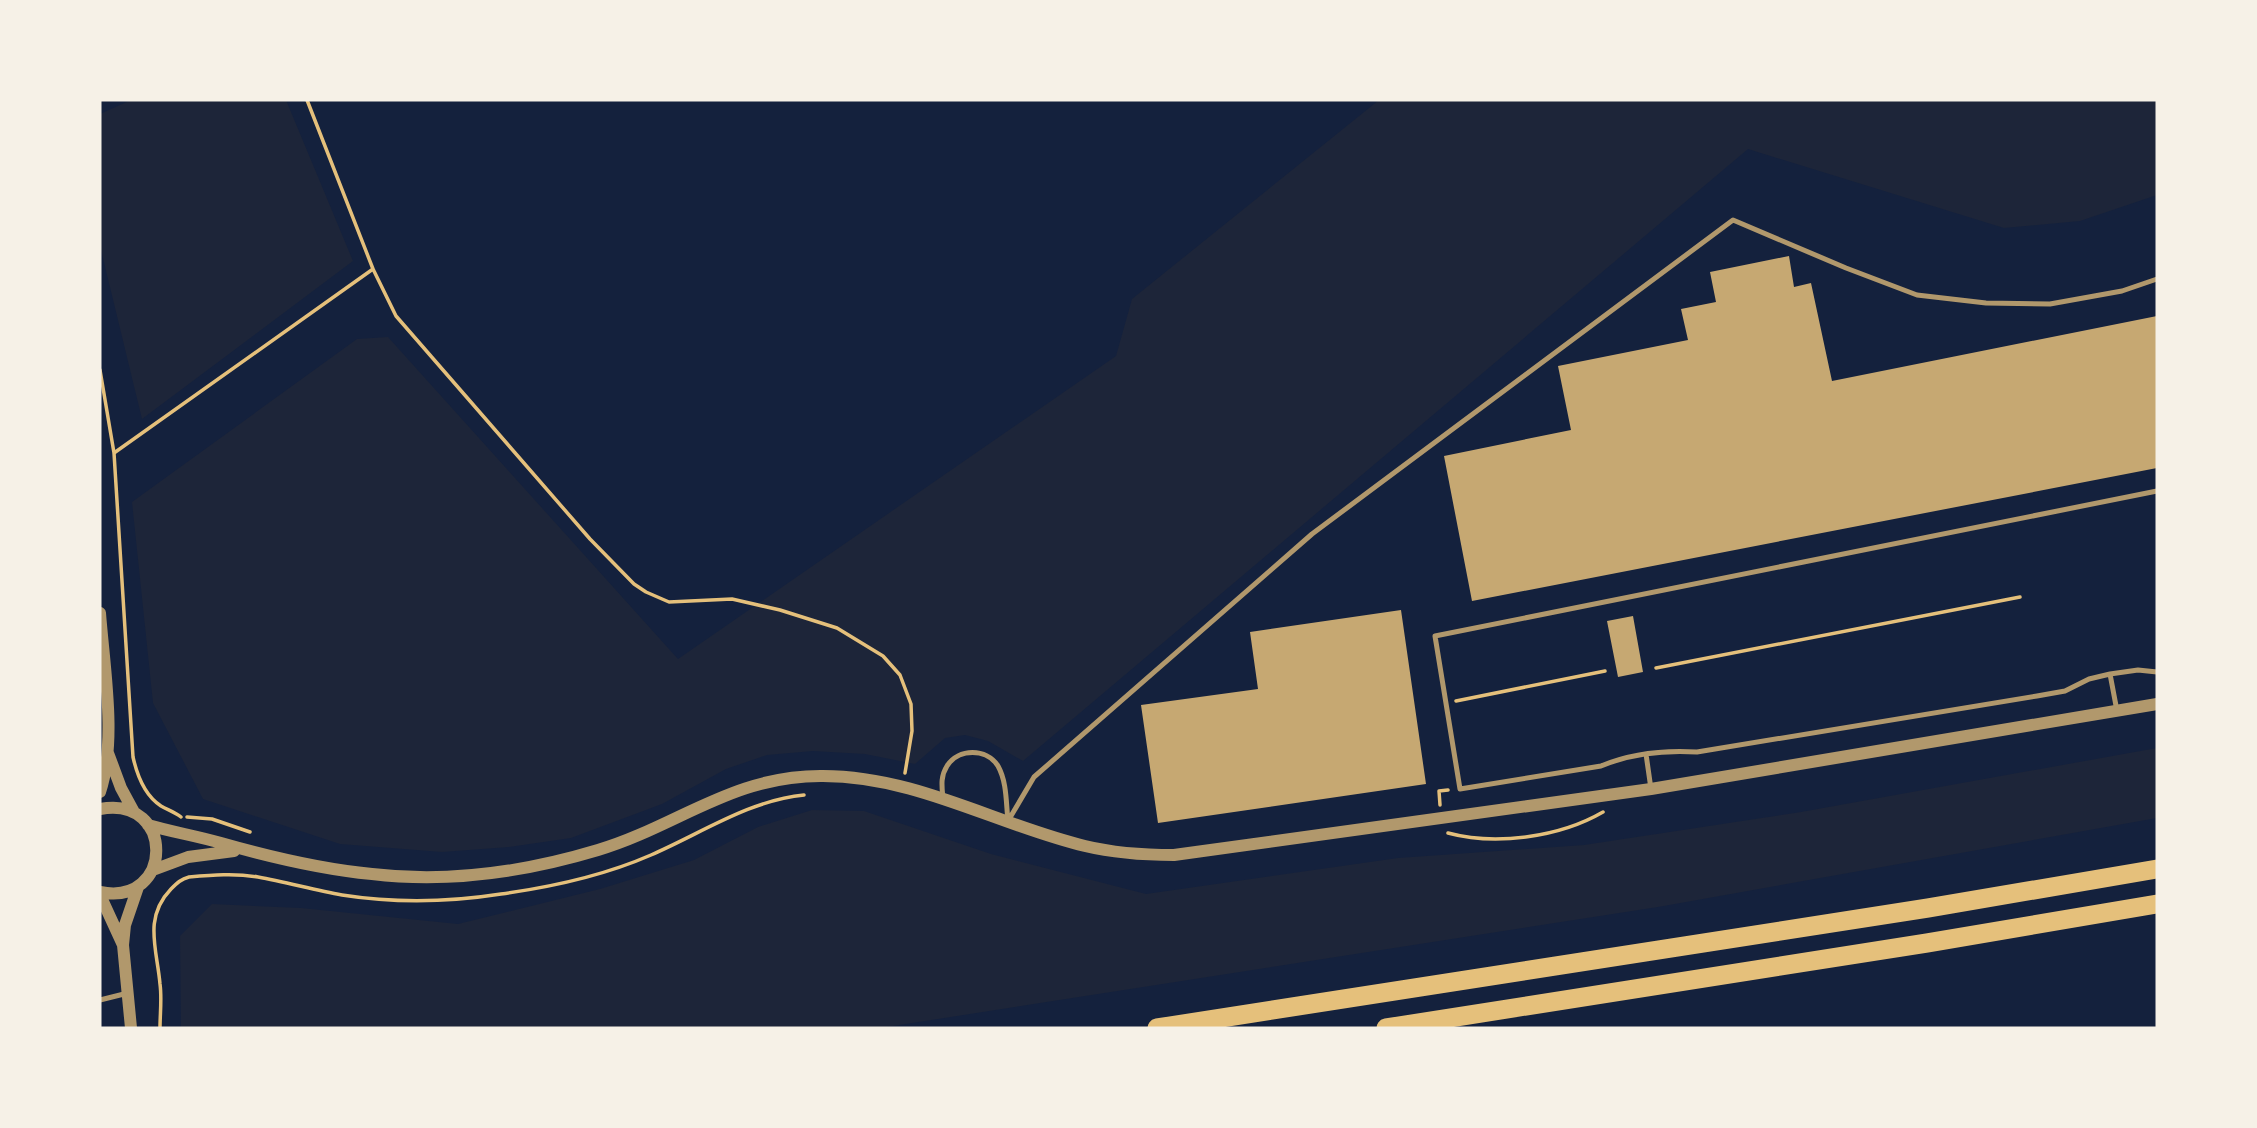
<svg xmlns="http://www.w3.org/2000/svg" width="2257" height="1128" viewBox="0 0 2257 1128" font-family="'Fira Sans',sans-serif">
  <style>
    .green { fill: #1d2539 }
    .building { fill: #c6a872 }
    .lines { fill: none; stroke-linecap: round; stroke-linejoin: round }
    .path { stroke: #e5c07b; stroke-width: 3.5 }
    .service { stroke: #b1986c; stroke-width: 5 }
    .tertiary { stroke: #b1986c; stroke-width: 12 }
    .motorway { stroke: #e5c07b; stroke-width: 19 }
  </style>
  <rect width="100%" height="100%" fill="#14213d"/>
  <path class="green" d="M 131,100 L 286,100 L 353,261 L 142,419 L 100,246 L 100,114 Z
    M 1379,100 L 2157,100 L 2157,195 L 2080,221 L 2004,228 L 1748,149 L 1023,761 L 988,741 L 965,735 L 945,738 L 915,764 L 865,754 L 813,751 L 767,755 L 726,769 L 662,804 L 571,838 L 509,847 L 442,852 L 340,844 L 203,799 L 153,703 L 132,502 L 357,339 L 388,337 L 678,659 L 1116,356 L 1132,299 Z
    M 2157,748 L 2157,818 L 1658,907 L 880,1028 L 181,1028 L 180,936 L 212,904 L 301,908 L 458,924 L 600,889 L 694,860 L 758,827 L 812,810 L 864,811 L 991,854 L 1146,894 L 1398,858 L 1584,845 L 1801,812 Z"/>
  <path class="building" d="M 1789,256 L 1794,287 L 1811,283 L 1832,381 L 2157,316 L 2157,468 L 1472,601 L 1444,456 L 1571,430 L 1558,366 L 1688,340 L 1681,309 L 1716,302 L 1710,272 Z
    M 1401,610 L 1426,784 L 1158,823 L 1141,705 L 1258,689 L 1250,632 Z
    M 1633,616 L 1643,672 L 1618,677 L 1607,621 Z"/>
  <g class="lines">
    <path class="path" d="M 307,100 L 373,269
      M 100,370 L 114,453 L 133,757 C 137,775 144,795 161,806 C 168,810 175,812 181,817
      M 114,453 L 373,269 L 396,316 L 590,539 L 634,584 L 646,592 L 669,602 L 732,599 L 780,610 L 837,628 L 883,656 L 900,675 L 911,704 L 912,731 L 905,773
      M 1656,668 L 2020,597
      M 1456,701 L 1605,671
      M 1440,805 L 1439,791 L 1448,790
      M 187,817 L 212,819 L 250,832
      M 1448,833 C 1496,846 1560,837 1603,812
      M 189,877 C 212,875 235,873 258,877 C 286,882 314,890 342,895 C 393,903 450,902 501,894 C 552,887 603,876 651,855 C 700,834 750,800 804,795
      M 160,1028 C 160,1014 162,998 160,984 C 157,949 143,918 171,889 C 177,883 181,879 189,877"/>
    <path class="service" d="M 2157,491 L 1435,636 L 1460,789 L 1601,766 C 1632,753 1664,750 1697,752 L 2037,696 L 2065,691 L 2089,679 L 2110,674 L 2138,670 L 2157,672
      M 2110,674 L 2117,711
      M 1646,754 L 1651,789
      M 943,799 C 942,787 940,777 947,766 C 958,748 987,748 998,766 C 1007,782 1006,803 1008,821
      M 1008,821 L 1034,777 L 1312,534 L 1733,220 L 1846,268 L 1917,295 L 1986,303 L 2050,304 L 2122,291 L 2157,279
      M 100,1000 L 128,993"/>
    <path class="tertiary" d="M 100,613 C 104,667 117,741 100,792
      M 108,753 L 121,788 L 134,812
      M 100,809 C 176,795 174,907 100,892
      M 148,825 C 172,832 197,836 221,843 C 270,857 320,869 372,874 C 447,883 525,872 598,850 C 678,826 733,775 823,776 C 916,776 997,825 1085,846 C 1114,853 1144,855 1174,855 L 1651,789 L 2157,704
      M 153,870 L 188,857 L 234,851
      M 100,895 L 123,945
      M 131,1028 L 123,945 L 125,925 L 138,887"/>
    <path class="motorway" d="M 1157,1028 L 1928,908 L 2157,869
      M 1386,1028 L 1927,943 L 2157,904"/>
  </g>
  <rect width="2257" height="1128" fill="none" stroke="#f6f1e7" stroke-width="203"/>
</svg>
